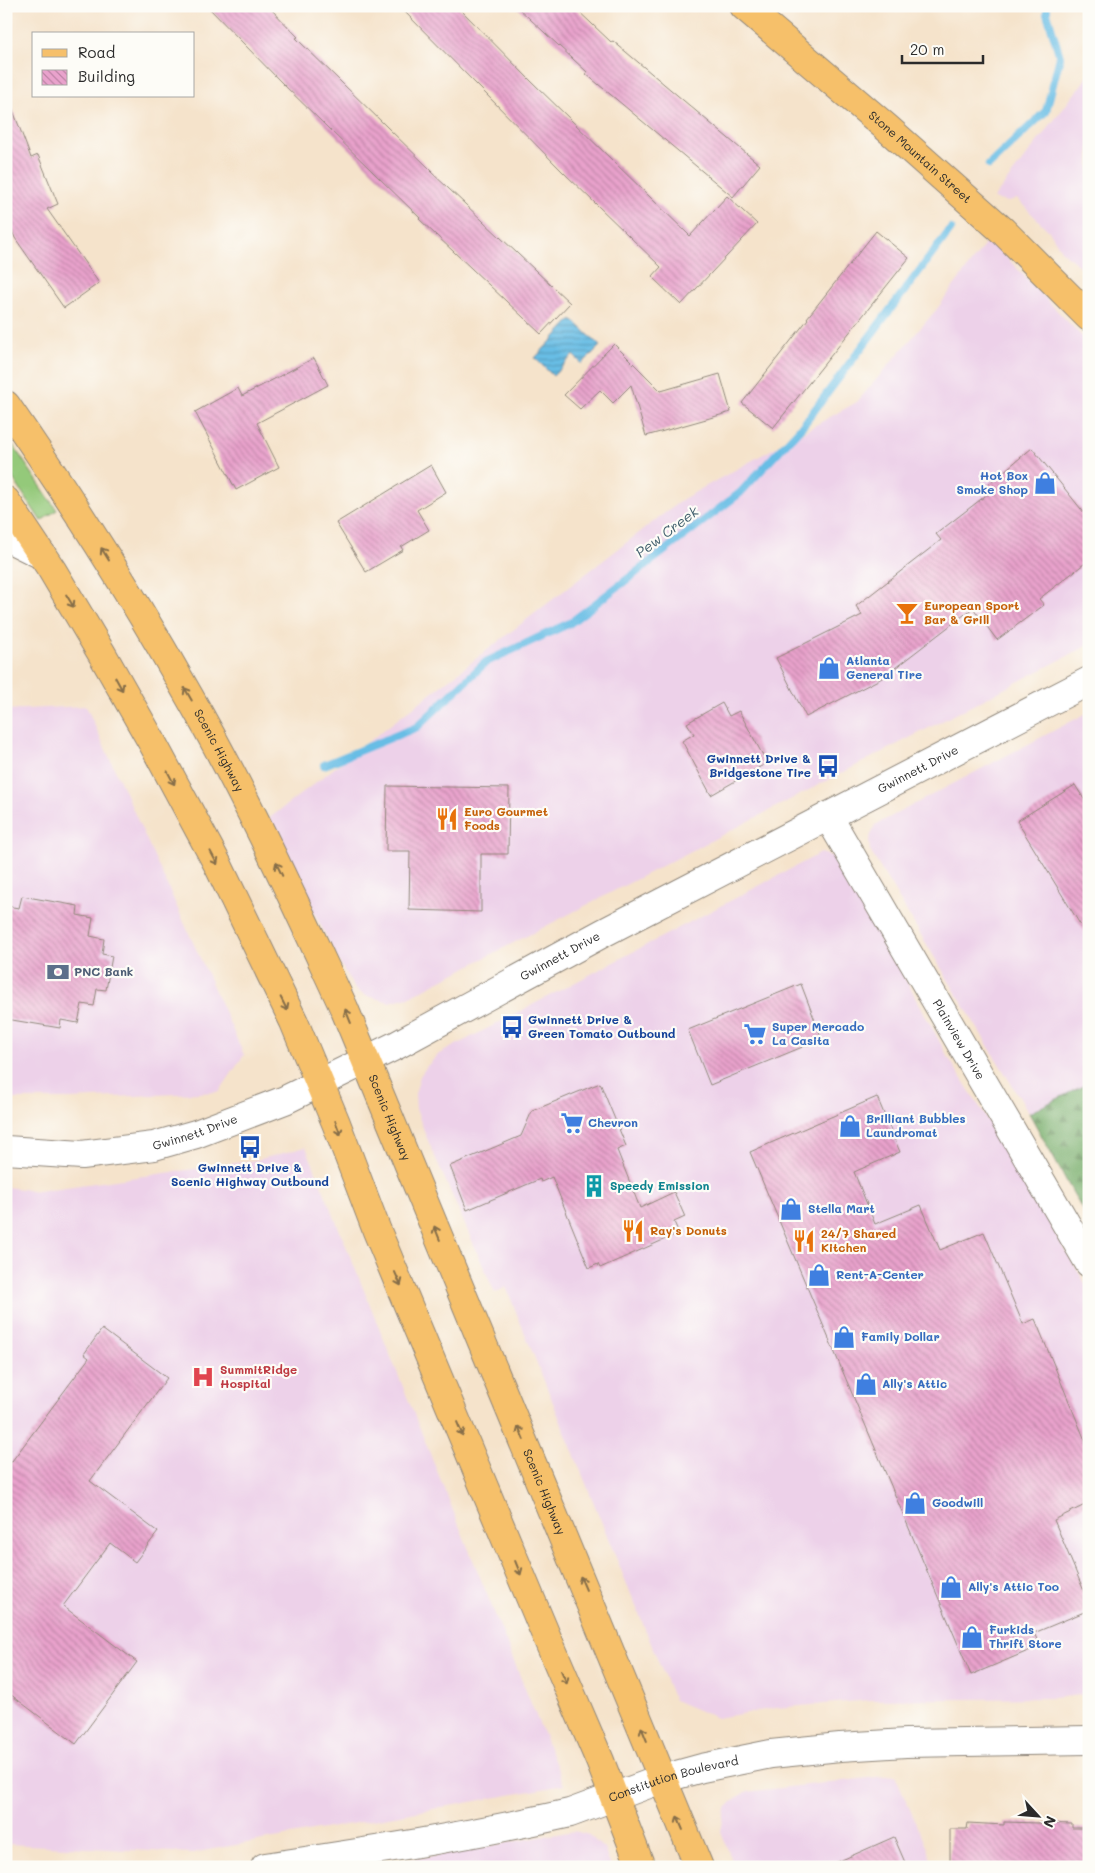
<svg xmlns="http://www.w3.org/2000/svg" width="1095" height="1873" viewBox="0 0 1095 1873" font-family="Mali,sans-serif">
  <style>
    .built { fill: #edd1e9 }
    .green { fill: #94c97a; stroke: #607a52 }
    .forest { fill: url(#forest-firs); stroke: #516c4a }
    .water { fill: url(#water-rules); stroke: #4a7488 }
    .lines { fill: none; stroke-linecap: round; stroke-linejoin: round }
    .stream { stroke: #68bde5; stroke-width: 8 }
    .building { fill: url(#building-back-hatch) }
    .minor-casing { stroke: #90877b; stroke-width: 30 }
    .major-casing { stroke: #90877b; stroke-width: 30 }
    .highway-casing { stroke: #90877b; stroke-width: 30 }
    .minor { stroke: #fff; stroke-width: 28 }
    .major { stroke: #f6c06b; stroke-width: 28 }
    .highway { stroke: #f6c06b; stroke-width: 28 }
    .oneway { stroke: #866e48 }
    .labels { text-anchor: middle; stroke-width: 4.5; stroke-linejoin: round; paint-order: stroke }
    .street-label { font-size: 12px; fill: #2b2b2b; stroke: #fdfcf7 }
    .shop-label { font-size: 12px; font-weight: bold; fill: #366cbe; stroke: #fdfcf7; text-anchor: start }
    .food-label { font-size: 12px; font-weight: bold; fill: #c56008; stroke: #fdfcf7; text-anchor: start }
    .transit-label { font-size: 12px; font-weight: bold; fill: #164399; stroke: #fdfcf7; text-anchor: end }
    .service-label { font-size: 12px; font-weight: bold; fill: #4e5e75; stroke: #fdfcf7; text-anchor: start }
    .culture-label { font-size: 12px; font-weight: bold; fill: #0d838f; stroke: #fdfcf7; text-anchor: start }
    .health-label { font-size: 12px; font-weight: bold; fill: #be3a42; stroke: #fdfcf7; text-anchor: start }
    .water-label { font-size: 14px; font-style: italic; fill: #405e6c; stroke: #fdfcf7 }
  </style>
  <defs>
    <pattern id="forest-firs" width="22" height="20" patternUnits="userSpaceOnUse" patternTransform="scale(1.25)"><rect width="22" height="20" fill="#77ad6a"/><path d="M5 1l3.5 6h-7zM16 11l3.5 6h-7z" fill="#628d57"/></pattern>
    <pattern id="water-rules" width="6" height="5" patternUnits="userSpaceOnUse" patternTransform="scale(1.25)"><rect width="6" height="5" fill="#68bde5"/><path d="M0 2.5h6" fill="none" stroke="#569aba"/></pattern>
    <pattern id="building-back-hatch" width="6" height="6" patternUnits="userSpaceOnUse" patternTransform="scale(1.25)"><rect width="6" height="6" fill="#e9a2cc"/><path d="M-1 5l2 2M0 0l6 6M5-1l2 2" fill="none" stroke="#bd84a6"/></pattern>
  </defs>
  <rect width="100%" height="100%" fill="#fdfcf7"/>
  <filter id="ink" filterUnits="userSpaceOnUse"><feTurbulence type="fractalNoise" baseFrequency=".02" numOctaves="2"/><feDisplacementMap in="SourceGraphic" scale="10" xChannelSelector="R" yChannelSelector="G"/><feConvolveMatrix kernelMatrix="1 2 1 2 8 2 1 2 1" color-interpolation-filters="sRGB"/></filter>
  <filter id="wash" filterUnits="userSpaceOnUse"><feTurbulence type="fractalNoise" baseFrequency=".0096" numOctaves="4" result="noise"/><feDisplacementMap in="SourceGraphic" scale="20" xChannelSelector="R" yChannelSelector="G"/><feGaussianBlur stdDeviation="1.12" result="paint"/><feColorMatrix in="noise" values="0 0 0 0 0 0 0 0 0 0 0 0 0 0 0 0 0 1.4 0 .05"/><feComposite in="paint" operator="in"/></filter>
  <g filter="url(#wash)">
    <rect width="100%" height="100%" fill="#f5e3cb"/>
    <path class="built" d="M 1089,75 L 1089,275 L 1061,250 L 1050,232 L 1017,199 L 1009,202 L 993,199 Z
      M 989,239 L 1089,344 L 1089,645 L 409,997 L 389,1002 L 364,995 L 355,989 L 341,965 L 267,820 L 683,499 L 857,402 L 937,309 Z
      M 86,706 L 244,1055 L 219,1092 L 71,1099 L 6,1099 L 6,710 Z
      M 1089,712 L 1089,1083 L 1029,1113 L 870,851 L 869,840 L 875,825 Z
      M 821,853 L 834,857 L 845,868 L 948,1057 L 998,1136 L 1089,1290 L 1089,1694 L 1055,1698 L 870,1700 L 776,1708 L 717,1718 L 674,1700 L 506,1287 L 495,1293 L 426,1136 L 416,1109 L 415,1094 L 420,1076 L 427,1066 L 439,1054 Z
      M 306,1147 L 564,1785 L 192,1853 L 6,1844 L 6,1187 L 38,1191 L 257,1160 Z
      M 895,1775 L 935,1867 L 734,1867 L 721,1831 L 725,1809 L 737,1797 L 746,1792 Z
      M 574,1831 L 589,1835 L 604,1849 L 611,1867 L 368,1867 Z"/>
    <path class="green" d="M 6,435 L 57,510 L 41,521 L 6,468 Z"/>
    <path class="forest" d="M 1089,1083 L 1089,1222 L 1029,1113 Z"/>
    <path class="water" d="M 572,319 L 600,346 L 582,364 L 573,355 L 553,376 L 535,358 Z"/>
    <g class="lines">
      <path class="stream" d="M 989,165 L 1046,111 L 1060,57 L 1047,13 L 1047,6
        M 324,765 L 417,727 L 486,662 L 570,623 L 740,493 L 804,424 L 951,229"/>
    </g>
    <g id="blocks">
      <path class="building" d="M 207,6 L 268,6 L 298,37 L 296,38 L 432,171 L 431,172 L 570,303 L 541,334 L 419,219 L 420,218 L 281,82 Z
        M 399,6 L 457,6 L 531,81 L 690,236 L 727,196 L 757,224 L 681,305 L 652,277 L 661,267 L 563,172 Z
        M 516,6 L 573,6 L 611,42 L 613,41 L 760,165 L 733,197 L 586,74 L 587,72 Z
        M 6,97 L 8,97 L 31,158 L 38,155 L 58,204 L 47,209 L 99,283 L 64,308 L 15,238 L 6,217 Z
        M 876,231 L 909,258 L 773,428 L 742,403 L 808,319 L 807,318 Z
        M 614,344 L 661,391 L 720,374 L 731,412 L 646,436 L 631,385 L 613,403 L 600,390 L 580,409 L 564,395 Z
        M 314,358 L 328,385 L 257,423 L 279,467 L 236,490 L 195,412 L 238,388 L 242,396 Z
        M 1032,448 L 1089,519 L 1089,560 L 1039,599 L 1044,605 L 997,640 L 973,608 L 882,678 L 806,717 L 776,658 L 862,615 L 856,606 L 941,540 L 936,534 L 989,493 L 985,487 Z
        M 431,465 L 446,492 L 417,510 L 429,530 L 401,547 L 403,550 L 366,572 L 336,523 Z
        M 722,703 L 729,716 L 739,711 L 767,763 L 711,795 L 682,741 L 694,734 L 687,723 Z
        M 1075,785 L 1089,807 L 1089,939 L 1017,821 Z
        M 387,786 L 509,788 L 508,854 L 481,854 L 481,912 L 409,910 L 410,851 L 386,851 Z
        M 22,896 L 78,906 L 77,915 L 93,918 L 90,936 L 104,939 L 102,954 L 112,956 L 106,990 L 97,989 L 94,1006 L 82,1004 L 78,1023 L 61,1020 L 60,1028 L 6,1019 L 6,906 L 19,908 Z
        M 801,984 L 822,1039 L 710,1085 L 688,1030 Z
        M 600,1083 L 626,1146 L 617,1150 L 640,1208 L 674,1192 L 685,1217 L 674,1222 L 679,1233 L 600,1268 L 598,1264 L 589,1268 L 552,1177 L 541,1182 L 540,1179 L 467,1210 L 450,1166 L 521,1136 L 532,1111 Z
        M 877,1097 L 900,1152 L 854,1172 L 875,1224 L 921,1205 L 940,1250 L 984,1232 L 1023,1324 L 1035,1319 L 1089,1450 L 1089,1503 L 1054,1520 L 1089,1603 L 1089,1610 L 1034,1633 L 1040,1646 L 971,1675 L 750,1152 Z
        M 102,1329 L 167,1378 L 90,1481 L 158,1532 L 135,1562 L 110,1543 L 63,1606 L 137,1662 L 76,1744 L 6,1691 L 6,1469 L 89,1358 L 84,1354 Z
        M 1004,1822 L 1072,1824 L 1072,1828 L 1089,1828 L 1089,1867 L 950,1867 L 950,1829 L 967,1829 L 968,1823 L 1004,1825 Z
        M 894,1837 L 907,1867 L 826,1867 Z"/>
    </g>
  </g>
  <g filter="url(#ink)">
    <use href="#blocks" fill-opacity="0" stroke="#90877b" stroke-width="1"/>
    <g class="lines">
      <defs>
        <g id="minor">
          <path d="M 6,537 L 42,555"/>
          <path id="s1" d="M 828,816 L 1089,1263"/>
          <path id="s2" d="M 6,1150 L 82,1155 L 154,1146 L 196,1134 L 285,1100 L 397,1045 L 603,933 L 1089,681"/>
          <path id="s3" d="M 265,1867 C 367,1852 469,1836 570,1813 L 662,1779 L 702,1768 L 771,1754 L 840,1747 L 906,1743 L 1089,1740"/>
        </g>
        <g id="major">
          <path id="s4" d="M 744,6 L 887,128 L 1003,231 L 1089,317"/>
        </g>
        <g id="highway">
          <path id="s5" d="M 6,405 C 71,499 133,596 189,696 C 247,797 295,903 344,1008 L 699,1867"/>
          <path d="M 6,501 L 52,570 L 102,654 L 152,742 L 218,865 L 294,1022 L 336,1123 L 377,1231 L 545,1633 L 600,1761 L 641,1867"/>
        </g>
      </defs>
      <use href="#minor" class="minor-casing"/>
      <use href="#major" class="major-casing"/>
      <use href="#highway" class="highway-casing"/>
      <use href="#minor" class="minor"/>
      <use href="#major" class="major"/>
      <use href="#highway" class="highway"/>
    </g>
    <defs><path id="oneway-shaft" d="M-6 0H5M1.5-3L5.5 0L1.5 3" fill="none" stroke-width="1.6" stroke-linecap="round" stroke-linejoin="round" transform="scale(1.25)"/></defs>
    <g class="oneway">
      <use href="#oneway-shaft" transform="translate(105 554) rotate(-122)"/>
      <use href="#oneway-shaft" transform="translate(70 601) rotate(59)"/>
      <use href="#oneway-shaft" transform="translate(119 684) rotate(61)"/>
      <use href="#oneway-shaft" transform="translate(188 694) rotate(-120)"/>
      <use href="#oneway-shaft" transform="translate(171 778) rotate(62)"/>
      <use href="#oneway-shaft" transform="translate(214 858) rotate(62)"/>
      <use href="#oneway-shaft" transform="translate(279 869) rotate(-116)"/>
      <use href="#oneway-shaft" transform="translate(284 1004) rotate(63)"/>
      <use href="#oneway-shaft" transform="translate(348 1016) rotate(-112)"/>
      <use href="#oneway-shaft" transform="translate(338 1128) rotate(69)"/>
      <use href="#oneway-shaft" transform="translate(437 1233) rotate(-112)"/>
      <use href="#oneway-shaft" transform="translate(398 1279) rotate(66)"/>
      <use href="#oneway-shaft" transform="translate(460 1429) rotate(67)"/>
      <use href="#oneway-shaft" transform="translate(521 1433) rotate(-113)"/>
      <use href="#oneway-shaft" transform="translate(518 1568) rotate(68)"/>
      <use href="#oneway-shaft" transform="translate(583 1583) rotate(-113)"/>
      <use href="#oneway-shaft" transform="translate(564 1677) rotate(66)"/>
      <use href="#oneway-shaft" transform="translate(644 1734) rotate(-112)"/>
      <use href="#oneway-shaft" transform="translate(680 1823) rotate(-113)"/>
    </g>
  </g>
  <defs>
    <symbol id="shop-bare" viewBox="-9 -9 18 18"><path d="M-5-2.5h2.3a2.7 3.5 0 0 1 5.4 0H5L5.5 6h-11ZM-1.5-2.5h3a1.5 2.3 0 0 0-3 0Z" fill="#3f7fe0" stroke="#fdfcf7" stroke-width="2.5" paint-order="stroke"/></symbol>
    <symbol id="bar-bare" viewBox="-9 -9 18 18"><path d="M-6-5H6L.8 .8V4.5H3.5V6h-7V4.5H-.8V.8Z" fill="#e8710a" stroke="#fdfcf7" stroke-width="2.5" paint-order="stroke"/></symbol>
    <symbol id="bus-bare" viewBox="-9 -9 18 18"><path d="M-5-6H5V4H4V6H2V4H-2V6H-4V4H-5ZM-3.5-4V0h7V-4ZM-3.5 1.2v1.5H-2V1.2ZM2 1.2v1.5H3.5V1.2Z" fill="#1a4fb4" stroke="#fdfcf7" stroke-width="2.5" paint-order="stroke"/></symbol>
    <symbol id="restaurant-bare" viewBox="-9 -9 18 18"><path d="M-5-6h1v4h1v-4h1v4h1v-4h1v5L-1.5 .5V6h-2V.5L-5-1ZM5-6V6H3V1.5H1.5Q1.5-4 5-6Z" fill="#e8710a" stroke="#fdfcf7" stroke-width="2.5" paint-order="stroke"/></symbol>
    <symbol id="bank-bare" viewBox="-9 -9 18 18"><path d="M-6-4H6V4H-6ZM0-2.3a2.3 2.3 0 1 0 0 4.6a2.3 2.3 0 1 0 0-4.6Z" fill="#5c6f8a" stroke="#fdfcf7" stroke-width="2.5" paint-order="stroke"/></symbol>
    <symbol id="supermarket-bare" viewBox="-9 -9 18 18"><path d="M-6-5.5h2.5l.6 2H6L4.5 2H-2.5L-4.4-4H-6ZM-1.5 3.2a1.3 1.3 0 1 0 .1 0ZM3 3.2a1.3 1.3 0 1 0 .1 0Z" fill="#3f7fe0" stroke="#fdfcf7" stroke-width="2.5" paint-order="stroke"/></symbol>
    <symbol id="building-bare" viewBox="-9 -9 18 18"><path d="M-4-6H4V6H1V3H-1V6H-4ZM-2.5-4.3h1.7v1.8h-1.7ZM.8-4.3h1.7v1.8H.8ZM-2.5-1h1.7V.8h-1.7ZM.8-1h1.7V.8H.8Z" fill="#0f9aa8" stroke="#fdfcf7" stroke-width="2.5" paint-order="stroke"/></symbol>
    <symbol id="hospital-bare" viewBox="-9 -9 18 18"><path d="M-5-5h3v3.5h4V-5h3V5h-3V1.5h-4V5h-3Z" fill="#e0444e" stroke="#fdfcf7" stroke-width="2.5" paint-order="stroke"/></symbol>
  </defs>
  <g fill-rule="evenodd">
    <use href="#shop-bare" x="1029" y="467" width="32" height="32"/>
    <use href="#bar-bare" x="891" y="597" width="32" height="32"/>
    <use href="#shop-bare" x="813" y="652" width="32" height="32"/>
    <use href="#bus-bare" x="812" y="750" width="32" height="32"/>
    <use href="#restaurant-bare" x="431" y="803" width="32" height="32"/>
    <use href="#bank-bare" x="42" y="956" width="32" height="32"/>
    <use href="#bus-bare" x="496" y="1011" width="32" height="32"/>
    <use href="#supermarket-bare" x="739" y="1018" width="32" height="32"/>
    <use href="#supermarket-bare" x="556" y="1107" width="32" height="32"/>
    <use href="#shop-bare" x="834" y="1110" width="32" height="32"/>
    <use href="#bus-bare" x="234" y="1131" width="32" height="32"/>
    <use href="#building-bare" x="578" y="1170" width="32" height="32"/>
    <use href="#shop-bare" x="775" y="1193" width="32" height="32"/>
    <use href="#restaurant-bare" x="617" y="1215" width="32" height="32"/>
    <use href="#restaurant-bare" x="788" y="1225" width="32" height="32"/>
    <use href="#shop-bare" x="803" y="1259" width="32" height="32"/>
    <use href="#shop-bare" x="828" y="1321" width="32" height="32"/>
    <use href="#hospital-bare" x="187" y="1361" width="32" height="32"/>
    <use href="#shop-bare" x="850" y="1368" width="32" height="32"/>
    <use href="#shop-bare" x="899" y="1487" width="32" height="32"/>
    <use href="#shop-bare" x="935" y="1571" width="32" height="32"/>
    <use href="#shop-bare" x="956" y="1621" width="32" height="32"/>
  </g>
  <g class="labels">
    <g class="street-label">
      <text dy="4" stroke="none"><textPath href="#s4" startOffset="232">Stone Mountain Street</textPath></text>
      <text dy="4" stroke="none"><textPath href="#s5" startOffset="406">Scenic Highway</textPath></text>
      <text dy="4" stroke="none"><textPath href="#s2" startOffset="1002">Gwinnett Drive</textPath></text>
      <text dy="4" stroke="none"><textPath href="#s2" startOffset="598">Gwinnett Drive</textPath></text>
      <text dy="4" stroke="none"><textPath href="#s1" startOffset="259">Plainview Drive</textPath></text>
      <text dy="4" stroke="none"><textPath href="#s5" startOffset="811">Scenic Highway</textPath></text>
      <text dy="4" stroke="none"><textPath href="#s2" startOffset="192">Gwinnett Drive</textPath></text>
      <text dy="4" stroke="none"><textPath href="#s5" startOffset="1216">Scenic Highway</textPath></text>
      <text dy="4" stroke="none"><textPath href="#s3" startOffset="419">Constitution Boulevard</textPath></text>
    </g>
    <g class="shop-label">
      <text x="1028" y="480" text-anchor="end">Hot Box<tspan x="1028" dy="14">Smoke Shop</tspan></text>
      <text x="846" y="665">Atlanta<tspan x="846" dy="14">General Tire</tspan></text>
      <text x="772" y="1031">Super Mercado<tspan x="772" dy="14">La Casita</tspan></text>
      <text x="866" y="1123">Brilliant Bubbles<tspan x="866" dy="14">Laundromat</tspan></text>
      <text x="588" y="1127">Chevron</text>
      <text x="808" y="1213">Stella Mart</text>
      <text x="836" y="1279">Rent-A-Center</text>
      <text x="861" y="1341">Family Dollar</text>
      <text x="882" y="1388">Ally's Attic</text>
      <text x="932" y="1507">Goodwill</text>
      <text x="968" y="1591">Ally's Attic Too</text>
      <text x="989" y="1634">Furkids<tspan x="989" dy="14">Thrift Store</tspan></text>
    </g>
    <g class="food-label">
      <text x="924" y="610">European Sport<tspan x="924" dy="14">Bar &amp; Grill</tspan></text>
      <text x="464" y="816">Euro Gourmet<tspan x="464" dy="14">Foods</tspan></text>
      <text x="650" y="1235">Ray's Donuts</text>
      <text x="821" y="1238">24/7 Shared<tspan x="821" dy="14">Kitchen</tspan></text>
    </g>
    <g class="transit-label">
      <text x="811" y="763">Gwinnett Drive &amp;<tspan x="811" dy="14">Bridgestone Tire</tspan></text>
      <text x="528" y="1024" text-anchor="start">Gwinnett Drive &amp;<tspan x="528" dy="14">Green Tomato Outbound</tspan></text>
      <text x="250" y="1172" text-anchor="middle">Gwinnett Drive &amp;<tspan x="250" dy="14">Scenic Highway Outbound</tspan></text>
    </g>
    <g class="service-label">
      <text x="74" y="976">PNC Bank</text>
    </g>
    <g class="culture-label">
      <text x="610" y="1190">Speedy Emission</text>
    </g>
    <g class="health-label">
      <text x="220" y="1374">SummitRidge<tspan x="220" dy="14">Hospital</tspan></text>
    </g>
    <g class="water-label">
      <text transform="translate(667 532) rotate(-37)" y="5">Pew Creek</text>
    </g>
  </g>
  <rect width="1095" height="1873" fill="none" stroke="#fdfcf7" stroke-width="25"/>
  <rect x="32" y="32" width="162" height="65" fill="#fdfcf7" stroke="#a9a8a5"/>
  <rect x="42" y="49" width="25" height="8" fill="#f6c06b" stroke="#a9a8a5"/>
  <text x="78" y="58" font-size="15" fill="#2b2b2b">Road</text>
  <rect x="42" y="70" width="25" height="15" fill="url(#building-back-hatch)" stroke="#a9a8a5"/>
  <text x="78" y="82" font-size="15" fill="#2b2b2b">Building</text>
  <g transform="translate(1038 1816) rotate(116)" stroke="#fdfcf7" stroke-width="4" paint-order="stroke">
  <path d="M0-4L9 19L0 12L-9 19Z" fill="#2b2b2b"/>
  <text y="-8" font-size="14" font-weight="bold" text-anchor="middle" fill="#2b2b2b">N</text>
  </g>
  <path d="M902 55v8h81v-8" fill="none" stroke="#2b2b2b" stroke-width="2.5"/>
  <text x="910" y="55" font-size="15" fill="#2b2b2b" stroke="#fdfcf7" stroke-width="4" paint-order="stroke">20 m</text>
</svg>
